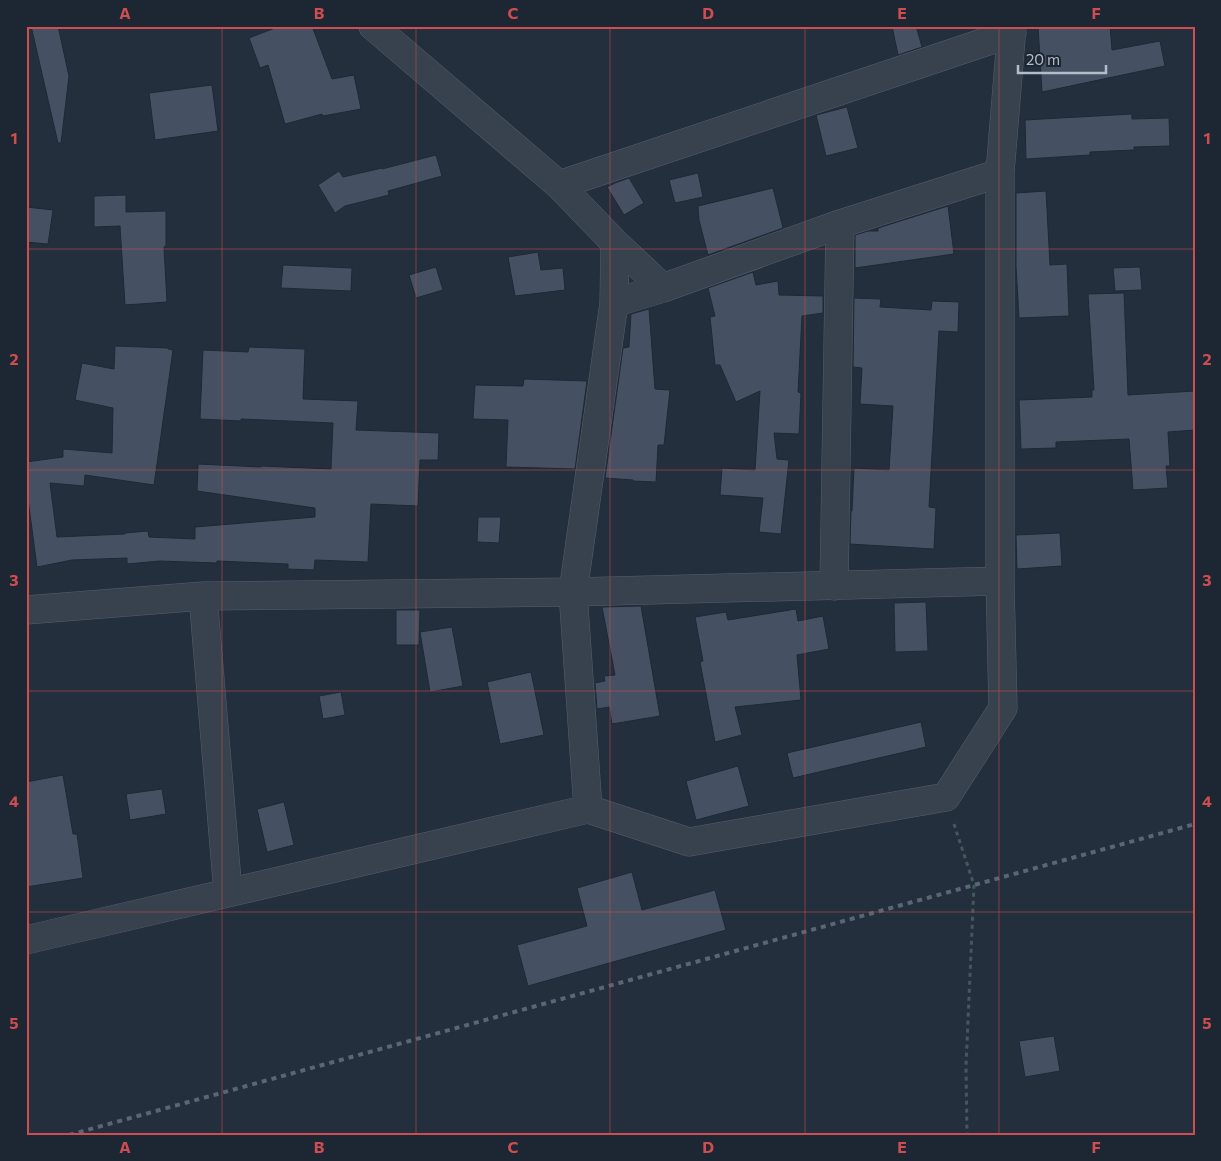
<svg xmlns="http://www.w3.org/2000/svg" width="1221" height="1161" viewBox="0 0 1221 1161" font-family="Commissioner,sans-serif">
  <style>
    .building { fill: #455162; stroke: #1f2835 }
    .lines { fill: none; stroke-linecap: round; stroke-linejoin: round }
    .street-casing { stroke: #565f6c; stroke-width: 29 }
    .path { stroke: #44595c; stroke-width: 3; stroke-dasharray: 4 4; stroke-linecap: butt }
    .street { stroke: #38414e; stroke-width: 28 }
    .rail { stroke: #5a6575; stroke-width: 4; stroke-dasharray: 5 5; stroke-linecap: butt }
    .grid { fill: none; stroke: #ce4d50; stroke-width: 1; stroke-opacity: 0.55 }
    .neatline { fill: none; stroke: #ce4d50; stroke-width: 2 }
    .grid-label { font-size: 16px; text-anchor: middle; font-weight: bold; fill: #ce4d50 }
  </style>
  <rect width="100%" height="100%" fill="#242f3e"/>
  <path class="building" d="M 31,26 L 58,26 L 69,76 L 61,143 L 58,143 Z
    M 280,26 L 312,26 L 332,79 L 354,75 L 361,109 L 323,116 L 322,114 L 285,124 L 268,65 L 260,68 L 249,38 Z
    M 892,26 L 916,26 L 922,47 L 898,55 Z
    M 1038,26 L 1110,26 L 1112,50 L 1160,41 L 1165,66 L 1042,92 Z
    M 212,85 L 218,131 L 155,140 L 149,93 Z
    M 847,107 L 858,148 L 826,156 L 816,115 Z
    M 1132,114 L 1132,119 L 1169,118 L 1170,146 L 1134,147 L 1134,150 L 1090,152 L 1090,155 L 1026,159 L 1025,120 Z
    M 436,155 L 442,176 L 388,191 L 389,195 L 345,206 L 335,213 L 318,185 L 339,171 L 343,177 L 382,168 L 382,169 Z
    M 698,173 L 703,197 L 675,203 L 669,180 Z
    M 629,178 L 644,203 L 624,215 L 607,187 L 615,183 Z
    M 773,188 L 783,228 L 708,255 L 699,220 L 698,206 Z
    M 1046,191 L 1050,265 L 1067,264 L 1069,316 L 1019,318 L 1016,266 L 1016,193 Z
    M 126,195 L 126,212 L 166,211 L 166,246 L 164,247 L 167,302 L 125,305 L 120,226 L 94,227 L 94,196 Z
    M 948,206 L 954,254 L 855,268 L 855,235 L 868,231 L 878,231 L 878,228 Z
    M 26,207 L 53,210 L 48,244 L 26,242 Z
    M 538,252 L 541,270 L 563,268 L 565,290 L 515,296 L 508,257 Z
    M 283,265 L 352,268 L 351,291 L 281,288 Z
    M 436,267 L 443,290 L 416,298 L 409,275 Z
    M 1140,267 L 1142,290 L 1115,291 L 1113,268 Z
    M 753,272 L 756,285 L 778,281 L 779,295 L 823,296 L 823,313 L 802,316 L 798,392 L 801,393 L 799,434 L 774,433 L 777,459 L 789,460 L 781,534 L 759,532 L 763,498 L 720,495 L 722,468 L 755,470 L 760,391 L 736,402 L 720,365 L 715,365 L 710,317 L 715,316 L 708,288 Z
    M 1124,293 L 1128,395 L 1195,391 L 1195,430 L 1168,432 L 1170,466 L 1166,466 L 1168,488 L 1133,490 L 1129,439 L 1056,442 L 1056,448 L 1021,449 L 1019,400 L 1092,397 L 1092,390 L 1094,390 L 1088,294 Z
    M 854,298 L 881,299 L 880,307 L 931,310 L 932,301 L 959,302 L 958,332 L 939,331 L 929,507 L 936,508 L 934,549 L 850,544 L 851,511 L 852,511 L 854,468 L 889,470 L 893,406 L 860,404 L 862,368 L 853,367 Z
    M 649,309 L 655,389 L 670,390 L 664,445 L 658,445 L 656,482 L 633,481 L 633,480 L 605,478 L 623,348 L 629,347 L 631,314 Z
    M 115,346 L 168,348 L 168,349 L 173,350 L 154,485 L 85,475 L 84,486 L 50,483 L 57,537 L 125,534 L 125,533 L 148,531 L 149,537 L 195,539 L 195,527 L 315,517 L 315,508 L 197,491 L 198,464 L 261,467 L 261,466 L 331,469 L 333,423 L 241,419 L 241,421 L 200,419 L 203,350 L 248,352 L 249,347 L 305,349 L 303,399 L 358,401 L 356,430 L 439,433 L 438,460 L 420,460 L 418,506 L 371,504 L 368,562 L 315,560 L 314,570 L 288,569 L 288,564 L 217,561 L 217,563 L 160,561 L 127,564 L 127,558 L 72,560 L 37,567 L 26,484 L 26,462 L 63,457 L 63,449 L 112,453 L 113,408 L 75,400 L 82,363 L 114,369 Z
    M 524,379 L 587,381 L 575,469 L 506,467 L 508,420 L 473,419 L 475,385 L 523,386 Z
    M 478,517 L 501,517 L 499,543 L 477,542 Z
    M 1060,533 L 1062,566 L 1017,569 L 1016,535 Z
    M 926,602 L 928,651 L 895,652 L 894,603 Z
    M 641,606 L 660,716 L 612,724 L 609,707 L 597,709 L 595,683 L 605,681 L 604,676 L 615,675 L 602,607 Z
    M 796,609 L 798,621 L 823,616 L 829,649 L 797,655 L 801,700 L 735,707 L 742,735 L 715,742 L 700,662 L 703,661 L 695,617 L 726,612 L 728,620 Z
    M 396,610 L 420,610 L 419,645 L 396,645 Z
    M 452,627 L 463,686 L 430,692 L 420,632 Z
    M 531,672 L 544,735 L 500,744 L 487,682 Z
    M 341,692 L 345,715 L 323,719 L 319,696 Z
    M 921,722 L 926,747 L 793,778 L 787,753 Z
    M 738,766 L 749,806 L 696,820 L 686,781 Z
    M 63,775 L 73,834 L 77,834 L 83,878 L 26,887 L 26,782 Z
    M 162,789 L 166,814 L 130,820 L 126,794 Z
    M 284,802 L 294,845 L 267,852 L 257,809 Z
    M 632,872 L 642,910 L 715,890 L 726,930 L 528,986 L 517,945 L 587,926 L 577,888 Z
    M 1054,1036 L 1060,1071 L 1025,1077 L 1019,1041 Z"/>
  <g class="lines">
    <defs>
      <path id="street" d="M 373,26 L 559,185 L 615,243 L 614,303 L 573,592 L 588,809
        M 559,185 L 1012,33
        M 615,243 L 663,288
        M 614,303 L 663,288 L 840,224 L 1000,173
        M 834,586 L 840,224
        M 203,596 L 228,893
        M 26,610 L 203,596 L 573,592 L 1000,581
        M 26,940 L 588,809 L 689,842 L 946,797 L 1003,708 L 1000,581 L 1000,173 L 1012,26"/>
    </defs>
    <use href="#street" class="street-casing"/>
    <path class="path" d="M 954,824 L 974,885 L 966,1066 L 967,1135"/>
    <use href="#street" class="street"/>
    <path class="rail" d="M 69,1135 L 1195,824"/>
  </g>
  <path class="grid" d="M 222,26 L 222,1135M 416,26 L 416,1135M 610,26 L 610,1135M 805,26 L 805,1135M 999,26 L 999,1135M 26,249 L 1195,249M 26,470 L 1195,470M 26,691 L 1195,691M 26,912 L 1195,912"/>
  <rect width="1221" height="1161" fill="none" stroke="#1d2633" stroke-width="55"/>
  <path d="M1018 65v8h88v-8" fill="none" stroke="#b4bcc9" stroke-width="2.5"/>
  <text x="1026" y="65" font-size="15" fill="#b4bcc9" stroke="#1d2633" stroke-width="4" paint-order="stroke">20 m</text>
  <rect x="28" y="28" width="1166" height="1106" class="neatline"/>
  <g class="grid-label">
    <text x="125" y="19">A</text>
    <text x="319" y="19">B</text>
    <text x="513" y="19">C</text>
    <text x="708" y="19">D</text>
    <text x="902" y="19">E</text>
    <text x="1096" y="19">F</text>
    <text x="14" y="144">1</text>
    <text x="1207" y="144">1</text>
    <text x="14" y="365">2</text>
    <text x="1207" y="365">2</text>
    <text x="14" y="586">3</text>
    <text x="1207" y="586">3</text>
    <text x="14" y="807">4</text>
    <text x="1207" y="807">4</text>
    <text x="14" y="1029">5</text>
    <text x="1207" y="1029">5</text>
    <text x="125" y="1153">A</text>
    <text x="319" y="1153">B</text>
    <text x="513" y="1153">C</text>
    <text x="708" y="1153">D</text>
    <text x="902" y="1153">E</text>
    <text x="1096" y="1153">F</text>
  </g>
</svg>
